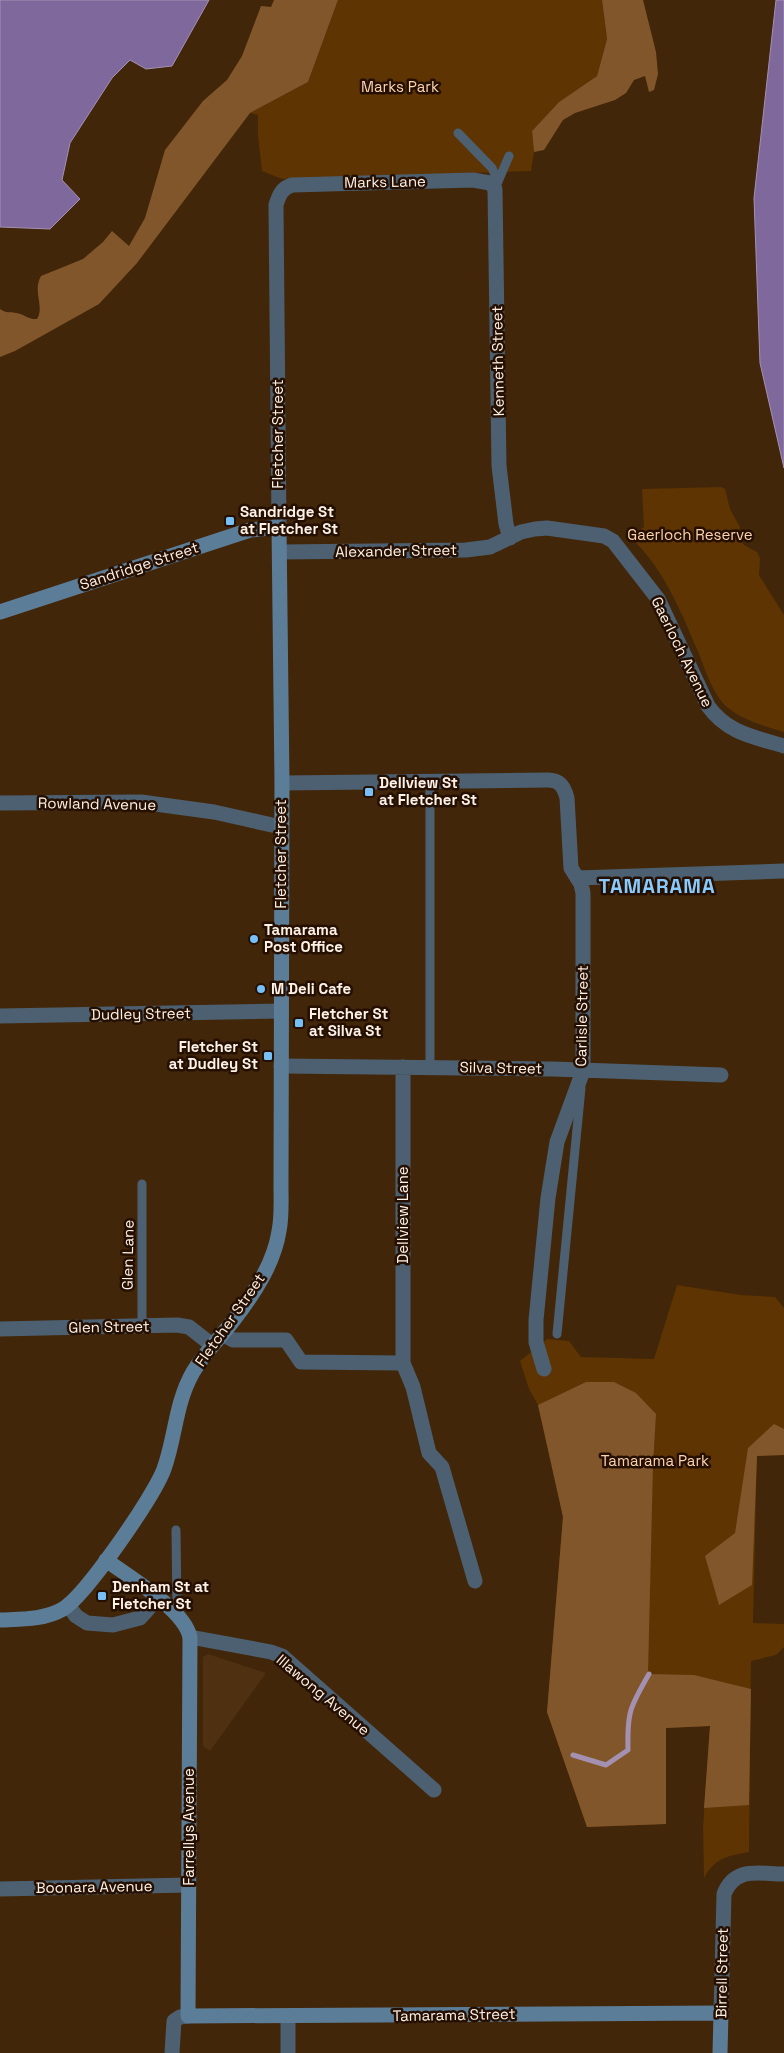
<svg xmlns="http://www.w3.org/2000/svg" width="784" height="2053" viewBox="0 0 784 2053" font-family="'Space Grotesk',sans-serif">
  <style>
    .built { fill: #4f3111 }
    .green { fill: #5d3402 }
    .forest { fill: #82562b }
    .water { fill: #7e689c; stroke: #a491b2 }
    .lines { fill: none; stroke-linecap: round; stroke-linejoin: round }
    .stream { stroke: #a491b2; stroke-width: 5 }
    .lane { stroke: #4c6071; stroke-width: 9 }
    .street { stroke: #4c6071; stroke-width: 15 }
    .secondary { stroke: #5c7d98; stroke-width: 15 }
    .poi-dot { fill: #77bff7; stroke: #240f00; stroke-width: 2 }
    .labels { text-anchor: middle; stroke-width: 5; stroke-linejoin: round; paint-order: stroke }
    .park-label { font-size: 15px; fill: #fed4b0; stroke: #240f00 }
    .street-label { font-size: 15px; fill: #fef1e7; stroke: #240f00 }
    .poi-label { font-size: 15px; font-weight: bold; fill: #fef1e7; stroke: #240f00; text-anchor: start }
    .district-label { font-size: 20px; font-weight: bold; letter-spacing: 1px; fill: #89cbff; stroke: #240f00 }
  </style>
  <rect width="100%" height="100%" fill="#412609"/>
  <path class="built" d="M 208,1654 L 266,1673 L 210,1751 L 203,1746 L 203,1657 Z"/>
  <path class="green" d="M 338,0 L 602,0 L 607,39 L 597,76 L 559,102 L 532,131 L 534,152 L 531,171 L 282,179 L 262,171 L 258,136 L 258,115 L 250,113 L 308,82 Z
    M 721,487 L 725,489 L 730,509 L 740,527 L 737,535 L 744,545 L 757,552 L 760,558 L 759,575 L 784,615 L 784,732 C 765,726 744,721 728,708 C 713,695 706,672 699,654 C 681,612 664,568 629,536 L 644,527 L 642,489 Z
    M 677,1285 L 741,1295 L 775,1297 L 784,1308 L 784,1455 L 757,1456 L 753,1623 L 784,1624 L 784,1647 L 776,1655 L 751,1661 L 749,1852 C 727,1856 715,1858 704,1878 L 703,1827 L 710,1726 L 666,1728 L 666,1824 L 587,1827 L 547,1712 L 563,1516 L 538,1405 L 529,1389 L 520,1361 L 547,1339 L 569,1341 L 581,1357 L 654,1359 Z"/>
  <path class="forest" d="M 274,0 L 338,0 L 308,82 L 250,113 L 137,263 L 99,304 L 15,351 L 0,357 L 0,309 C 7,314 9,311 16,313 C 24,314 29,320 37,319 C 45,306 32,292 41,276 L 83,259 L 103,242 L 112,231 L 129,246 L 145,218 L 165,150 L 203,101 L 227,80 L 242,56 L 261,6 L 271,7 Z
    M 602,0 L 643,0 L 656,52 L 658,74 L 654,90 L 649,92 L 645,76 L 634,80 L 626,93 L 615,100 L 575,113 L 563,120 L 544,150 L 534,152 L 532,131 L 559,102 L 597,76 L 607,39 Z
    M 586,1382 L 614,1382 L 636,1393 L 656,1414 L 653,1465 L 648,1674 L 694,1675 L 751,1689 L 749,1805 L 704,1808 L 710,1726 L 666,1728 L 666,1824 L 587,1827 L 547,1712 L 563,1517 L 538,1405 Z
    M 774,1424 L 784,1429 L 784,1455 L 757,1456 L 752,1585 L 719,1605 L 705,1556 L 735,1533 L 748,1448 Z"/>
  <path class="water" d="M 0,0 L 209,0 L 172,66 L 146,69 L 130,60 L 112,78 L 70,143 L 62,180 L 80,199 L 50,229 L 0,227 Z
    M 776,0 L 784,0 L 784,468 L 760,363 L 754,198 Z"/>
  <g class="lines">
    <path class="stream" d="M 573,1755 L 606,1765 L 628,1750 C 627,1712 630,1707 649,1674"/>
    <path class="lane" d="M 458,133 L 492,168 L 498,182
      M 497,184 L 509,156
      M 430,781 L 430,1068
      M 142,1326 L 142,1184
      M 557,1334 L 581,1088
      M 176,1530 L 177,1613"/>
    <path class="street" d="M 279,527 L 276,205 C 279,195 282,188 292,185 L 473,180 L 490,183 L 495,189 L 499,466 L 506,524 L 510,538
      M 280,552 L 466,550 L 490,547 L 521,532 L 535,529 L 547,528 L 604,536 L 613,541 L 658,599 L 708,706 C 727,733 754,737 784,746
      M 282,783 L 548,780 C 560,780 564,787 567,798 L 571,868 L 581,884 L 583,893 L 583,1071 L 557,1142 L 548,1198 L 536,1320 L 536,1342 L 544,1369
      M 0,803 L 141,802 L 214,812 L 281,827
      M 577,878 L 784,871
      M 0,1016 L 281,1011
      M 281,1066 L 553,1069 L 721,1075
      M 403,1067 L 403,1363 L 413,1387 L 429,1453 L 442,1467 L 475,1581
      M 0,1329 L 177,1325 L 189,1327 L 212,1345
      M 222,1334 L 233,1340 L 286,1340 L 301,1362 L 403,1363
      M 68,1605 L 76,1616 L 87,1623 L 113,1625 L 140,1618 L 158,1598
      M 190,1637 L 271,1652 L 282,1656 L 434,1790
      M 0,1889 L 188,1885
      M 721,2013 L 724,1894 C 735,1866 759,1874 784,1874
      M 288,2017 L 288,2053
      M 172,2053 L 174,2021 L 180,2017 L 188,2016"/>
    <path class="secondary" d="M 0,612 L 250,530 L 279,527 L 282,783 L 281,1186 C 281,1201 282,1217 279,1231 C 274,1264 253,1295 233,1321 C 220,1338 204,1353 193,1372 C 175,1404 176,1435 164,1469 C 154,1496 86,1595 63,1609 C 44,1620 21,1619 0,1620
      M 106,1560 C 129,1577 184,1609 190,1637 L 188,2016 L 721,2013 L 720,2053"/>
  </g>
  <g class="poi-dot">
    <rect x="225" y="516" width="10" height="10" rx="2.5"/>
    <rect x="364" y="787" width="10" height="10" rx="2.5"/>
    <circle cx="254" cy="939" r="5"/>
    <circle cx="261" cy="989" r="5"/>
    <rect x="294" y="1018" width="10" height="10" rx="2.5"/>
    <rect x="263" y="1051" width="10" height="10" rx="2.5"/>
    <rect x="97" y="1591" width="10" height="10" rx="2.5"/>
  </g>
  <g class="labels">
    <g class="park-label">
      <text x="400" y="92">Marks Park</text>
      <text x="690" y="540">Gaerloch Reserve</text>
      <text x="655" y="1466">Tamarama Park</text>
    </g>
    <g class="street-label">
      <text transform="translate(385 182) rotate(-1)" y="5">Marks Lane</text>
      <text transform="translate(498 361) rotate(-91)" y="5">Kenneth Street</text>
      <text transform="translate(278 434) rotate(-90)" y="5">Fletcher Street</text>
      <text transform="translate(396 551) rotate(-1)" y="5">Alexander Street</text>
      <text transform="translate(139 566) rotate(-18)" y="5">Sandridge Street</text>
      <text transform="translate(682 652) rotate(64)" y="5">Gaerloch Avenue</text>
      <text transform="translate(97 804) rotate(1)" y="5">Rowland Avenue</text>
      <text transform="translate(281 854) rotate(-90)" y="5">Fletcher Street</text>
      <text transform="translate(141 1014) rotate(-1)" y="5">Dudley Street</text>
      <text transform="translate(582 1016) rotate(-89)" y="5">Carlisle Street</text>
      <text transform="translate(501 1068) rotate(1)" y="5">Silva Street</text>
      <text transform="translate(403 1215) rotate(-90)" y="5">Dellview Lane</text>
      <text transform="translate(128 1255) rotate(-89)" y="5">Glen Lane</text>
      <text transform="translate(230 1320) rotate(-55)" y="5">Fletcher Street</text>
      <text transform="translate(109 1327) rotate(-1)" y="5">Glen Street</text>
      <text transform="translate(323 1695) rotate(40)" y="5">Illawong Avenue</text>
      <text transform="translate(189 1827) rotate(-90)" y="5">Farrellys Avenue</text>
      <text transform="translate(94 1887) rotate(-1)" y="5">Boonara Avenue</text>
      <text transform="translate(722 1973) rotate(-89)" y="5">Birrell Street</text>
      <text transform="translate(454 2015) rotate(-1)" y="5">Tamarama Street</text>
    </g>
    <g class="poi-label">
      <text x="240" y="517">Sandridge St<tspan x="240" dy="17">at Fletcher St</tspan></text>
      <text x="379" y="788">Dellview St<tspan x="379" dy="17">at Fletcher St</tspan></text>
      <text x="264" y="935">Tamarama<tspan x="264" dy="17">Post Office</tspan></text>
      <text x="271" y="994">M Deli Cafe</text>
      <text x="309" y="1019">Fletcher St<tspan x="309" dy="17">at Silva St</tspan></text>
      <text x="258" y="1052" text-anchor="end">Fletcher St<tspan x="258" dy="17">at Dudley St</tspan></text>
      <text x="112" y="1592">Denham St at<tspan x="112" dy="17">Fletcher St</tspan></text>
    </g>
    <g class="district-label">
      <text x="657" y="893">TAMARAMA</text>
    </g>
  </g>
</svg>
